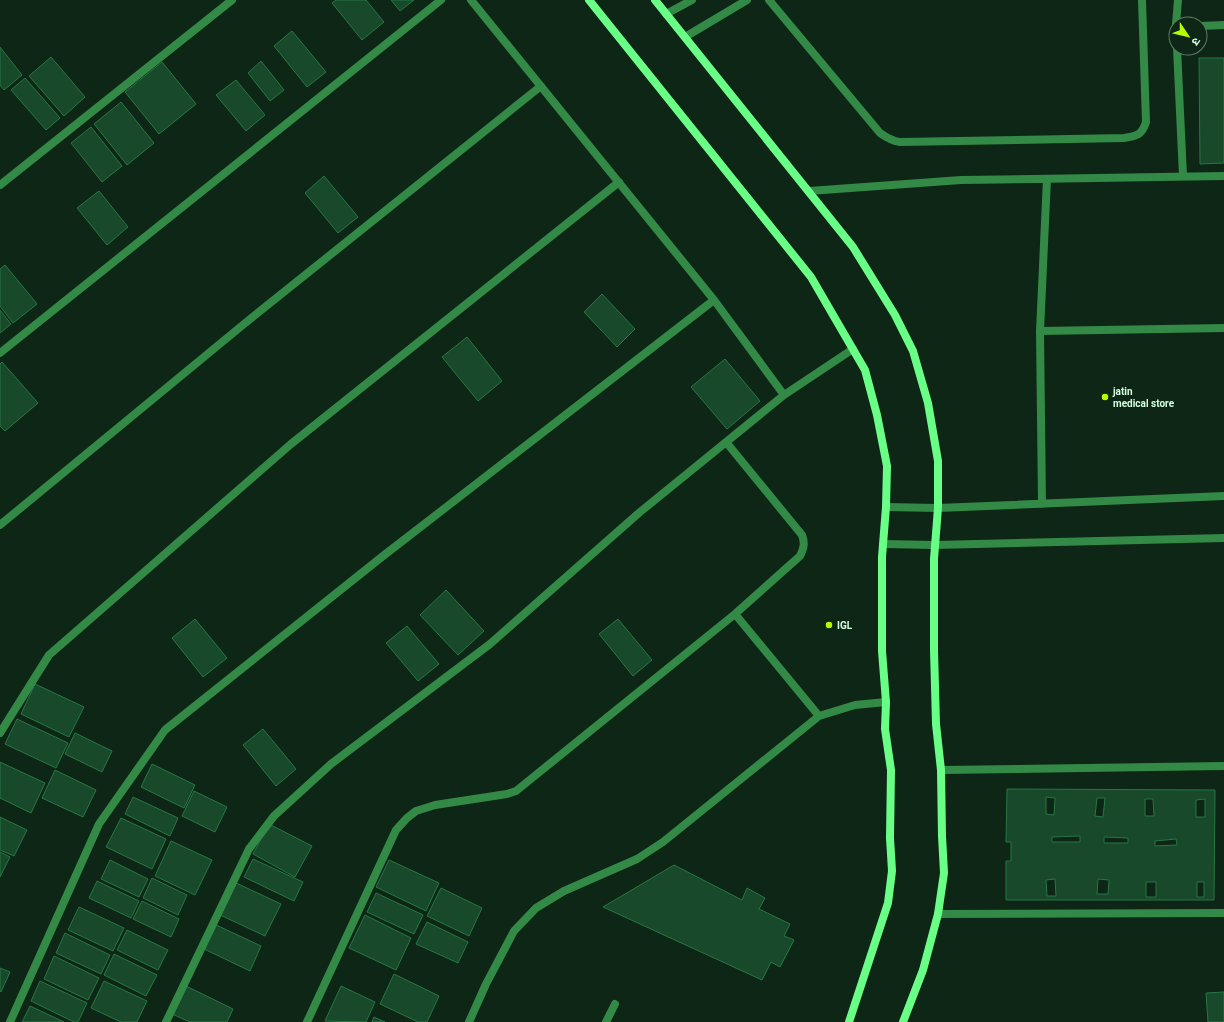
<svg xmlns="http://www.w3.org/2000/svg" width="1224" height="1022" viewBox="0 0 1224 1022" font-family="Roboto,'Noto Sans Devanagari',sans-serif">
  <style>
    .building { fill: #17492a; stroke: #277745; fill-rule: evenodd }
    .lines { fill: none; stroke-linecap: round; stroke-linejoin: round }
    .lane { stroke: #338946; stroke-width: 8 }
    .street { stroke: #338946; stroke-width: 8 }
    .secondary { stroke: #69ff87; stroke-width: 8 }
    .poi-dot { fill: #b7fd00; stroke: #0d2615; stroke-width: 1.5 }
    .labels { text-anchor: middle; stroke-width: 3; stroke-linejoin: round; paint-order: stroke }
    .poi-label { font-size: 10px; font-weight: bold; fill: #d2ffdf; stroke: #0d2615; text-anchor: start }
  </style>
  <rect width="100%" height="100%" fill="#0d2615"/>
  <path class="building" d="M 336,0 L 366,0 L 384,22 L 362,40 L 332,3 Z
    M 391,0 L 414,0 L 400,11 Z
    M 292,31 L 326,72 L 307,87 L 274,46 Z
    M 0,47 L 22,75 L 4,90 L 0,85 Z
    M 51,57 L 85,97 L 64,116 L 29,76 Z
    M 1199,58 L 1224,58 L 1224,163 L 1200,164 Z
    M 261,61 L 284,90 L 270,101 L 248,73 Z
    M 162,62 L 196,104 L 159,134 L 125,92 Z
    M 25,78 L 60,118 L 46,130 L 11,90 Z
    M 236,80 L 265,115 L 246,131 L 216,95 Z
    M 121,102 L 154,143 L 127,165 L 94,124 Z
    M 91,127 L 122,166 L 102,182 L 71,143 Z
    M 324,176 L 358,217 L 338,233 L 305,193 Z
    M 99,191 L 128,227 L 107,245 L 77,208 Z
    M 5,265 L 37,304 L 13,323 L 0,306 L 0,269 Z
    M 602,294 L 635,329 L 617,347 L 584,312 Z
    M 0,310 L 11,324 L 0,333 Z
    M 467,337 L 502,381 L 478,401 L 442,357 Z
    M 725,359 L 760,401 L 727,429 L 691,387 Z
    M 2,362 L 38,403 L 5,431 L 0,426 L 0,364 Z
    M 446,590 L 484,631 L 458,655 L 420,615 Z
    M 195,619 L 227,658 L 203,677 L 172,638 Z
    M 618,619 L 652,660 L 633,676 L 599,634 Z
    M 407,626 L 439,664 L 418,681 L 386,643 Z
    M 35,684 L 84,707 L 69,737 L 21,714 Z
    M 17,719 L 68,743 L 56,768 L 5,744 Z
    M 263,729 L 296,769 L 276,786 L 243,745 Z
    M 75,733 L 112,751 L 102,772 L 65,754 Z
    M 0,762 L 45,783 L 31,813 L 0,798 Z
    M 152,764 L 195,785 L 184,808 L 141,787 Z
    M 55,770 L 96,790 L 83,817 L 42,798 Z
    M 1007,789 L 1215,790 L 1214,900 L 1006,900 L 1006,861 L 1011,861 L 1011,842 L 1006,842 ZM 1046,797 L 1055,798 L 1054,815 L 1046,814 ZM 1097,798 L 1105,798 L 1103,817 L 1095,816 ZM 1145,799 L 1153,799 L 1154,816 L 1145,816 ZM 1205,799 L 1205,817 L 1196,817 L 1196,800 ZM 1080,836 L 1080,842 L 1052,842 L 1052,837 ZM 1104,837 L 1128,838 L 1128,843 L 1104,843 ZM 1176,839 L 1177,845 L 1155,846 L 1155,841 ZM 1055,879 L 1056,896 L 1047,896 L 1046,880 ZM 1098,879 L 1109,880 L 1108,894 L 1097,894 ZM 1146,882 L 1156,882 L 1156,897 L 1146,897 ZM 1197,882 L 1204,882 L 1204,897 L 1197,897 Z
    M 194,791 L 227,807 L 215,832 L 182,816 Z
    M 133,797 L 178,818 L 170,836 L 125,814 Z
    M 0,817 L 27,830 L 14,856 L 0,850 Z
    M 121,818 L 166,839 L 152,869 L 106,847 Z
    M 269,824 L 312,846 L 295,877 L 253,854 Z
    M 171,841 L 212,860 L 195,895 L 155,876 Z
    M 0,852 L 10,857 L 0,877 Z
    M 253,859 L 303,882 L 294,901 L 244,877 Z
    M 110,860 L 148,879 L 139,897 L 101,879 Z
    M 389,860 L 439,883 L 426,911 L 376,887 Z
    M 674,865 L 742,900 L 747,888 L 765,898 L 759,909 L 790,924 L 784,936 L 794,940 L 780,967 L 771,962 L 762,980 L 603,907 Z
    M 152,878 L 187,895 L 178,915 L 143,898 Z
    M 97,881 L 139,901 L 131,918 L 89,898 Z
    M 234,882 L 281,904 L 265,936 L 218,914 Z
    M 441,888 L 482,908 L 469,936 L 427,916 Z
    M 376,893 L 423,915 L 414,934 L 367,912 Z
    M 142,901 L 179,919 L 171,937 L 133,919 Z
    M 79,907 L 124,928 L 113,951 L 68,930 Z
    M 365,915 L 411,938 L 396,970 L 349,948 Z
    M 427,922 L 468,942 L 458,963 L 416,944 Z
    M 214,924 L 261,946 L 250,971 L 202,948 Z
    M 127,930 L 168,950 L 158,970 L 117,950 Z
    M 65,933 L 110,955 L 101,974 L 56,953 Z
    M 114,954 L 157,975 L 146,996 L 104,975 Z
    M 54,956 L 99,978 L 88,1000 L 44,979 Z
    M 0,968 L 10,972 L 1,992 L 0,991 Z
    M 394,974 L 439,996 L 427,1022 L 418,1022 L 380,1004 Z
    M 40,981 L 87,1003 L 78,1022 L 74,1022 L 31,1001 Z
    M 104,981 L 147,1001 L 137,1022 L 121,1022 L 91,1008 Z
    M 186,986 L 233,1009 L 227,1022 L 190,1022 L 172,1014 Z
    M 341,986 L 375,1002 L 366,1022 L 325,1021 Z
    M 1224,992 L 1224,1022 L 1208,1022 L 1206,993 Z
    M 30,1006 L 64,1022 L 22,1022 Z
    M 374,1017 L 385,1022 L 372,1022 Z"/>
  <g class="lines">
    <path class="lane" d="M 769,0 L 880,133 C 887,138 892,141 900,142 L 1124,138 C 1137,136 1142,135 1146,122 L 1142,0
      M 666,14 L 692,0
      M 685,37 L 747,0"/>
    <path class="street" d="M 1176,24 L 1178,0
      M 1200,26 L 1224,25
      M 1177,48 L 1183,176
      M 0,185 L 232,0
      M 809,191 L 961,180 L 1224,176
      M 1040,331 L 1224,328
      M 0,353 L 441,0
      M 784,395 L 853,349
      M 1042,504 L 1040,331 L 1047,179
      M 886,507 L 938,508 L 1224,496
      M 0,525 L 244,324 L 541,86
      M 883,544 L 935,545 L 1224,538
      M 735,614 L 819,716
      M 0,733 L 49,655 L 291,444 L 619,182
      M 941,770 L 1224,766
      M 938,914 L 1224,913
      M 10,1022 L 99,824 L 165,730 L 383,556 L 714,300
      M 166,1022 L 249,849 L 274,816 L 331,764 L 490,644 L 640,512 L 784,395 L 714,300 L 471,0
      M 307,1022 L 396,830 L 407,818 L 416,811 L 435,805 L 507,794 L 516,791 L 735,614 L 800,556 C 804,548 805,543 802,535 L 726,442
      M 469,1022 L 486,984 L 514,931 L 536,908 L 564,891 L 637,859 L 663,842 L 819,716 L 855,705 L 886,702
      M 606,1022 L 615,1004"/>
    <path class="secondary" d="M 589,0 L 811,277 L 865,370 L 877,415 L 887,466 L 886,507 L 882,557 L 882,651 L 886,702 L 885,729 L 891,770 L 890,838 L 892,871 L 888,903 L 849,1022
      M 655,0 L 853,247 L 895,315 L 913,351 L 928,403 L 938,461 L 938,508 L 934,559 L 934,650 L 936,724 L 941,770 L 942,836 L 944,873 L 938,914 L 923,970 L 903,1022"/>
  </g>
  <g class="poi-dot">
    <circle cx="1105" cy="397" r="4"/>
    <circle cx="829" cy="625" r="4"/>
  </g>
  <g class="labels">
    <g class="poi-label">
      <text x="1113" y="395">jatin<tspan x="1113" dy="12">medical store</tspan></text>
      <text x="837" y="629">IGL</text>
    </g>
  </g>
  <g transform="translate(1188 36) rotate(125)"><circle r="19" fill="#0d2615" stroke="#5c7d66"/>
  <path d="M0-3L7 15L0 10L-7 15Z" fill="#b7fd00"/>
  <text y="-6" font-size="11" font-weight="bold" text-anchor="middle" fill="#d2ffdf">उ</text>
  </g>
</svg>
